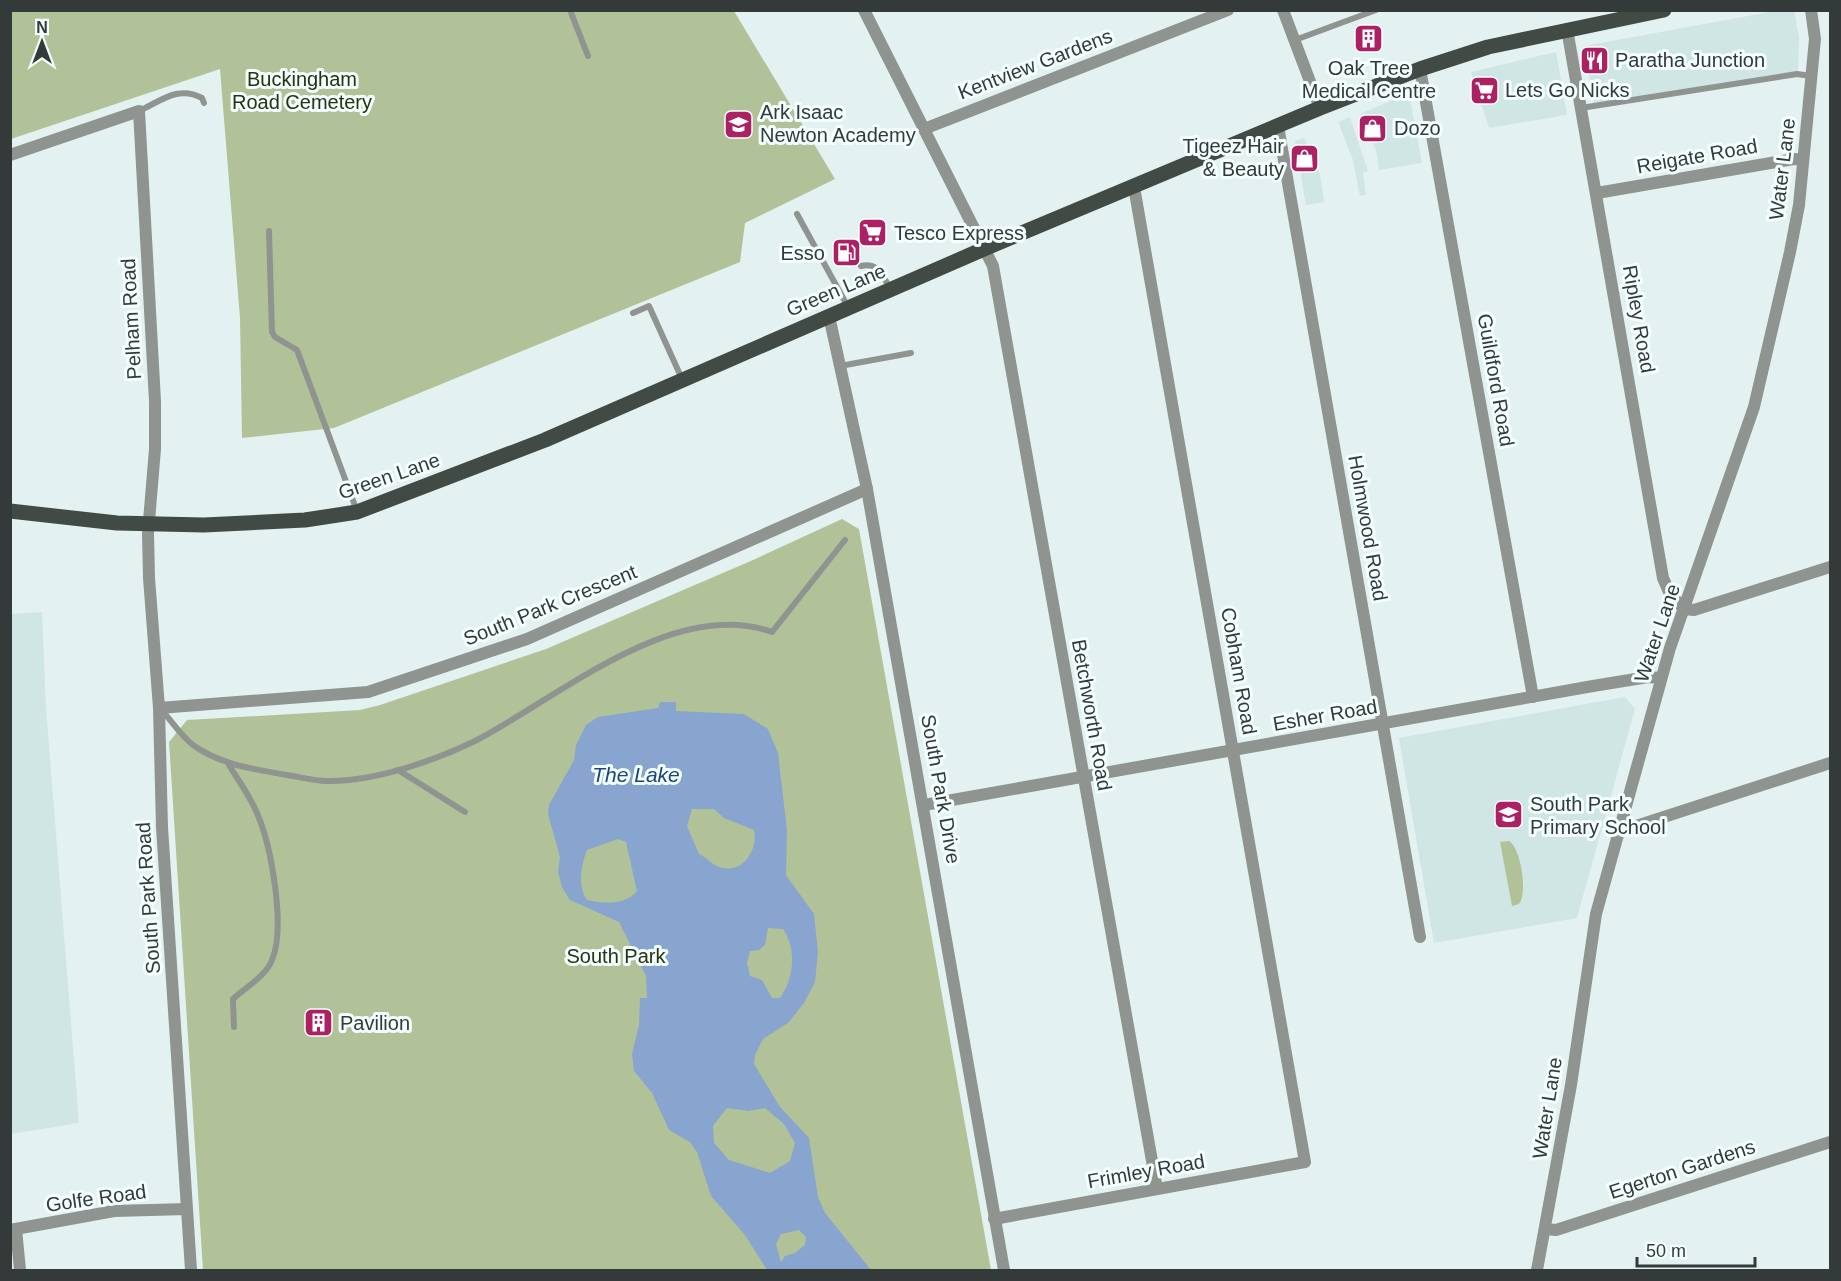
<svg xmlns="http://www.w3.org/2000/svg" width="1841" height="1281" viewBox="0 0 1841 1281" font-family="Arial,sans-serif">
  <style>
    .built { fill: #cfe6e4 }
    .green { fill: #b2c298 }
    .water { fill: #87a5cf; fill-rule: evenodd }
    .lines { fill: none; stroke-linecap: round; stroke-linejoin: round }
    .service { stroke: #8f9490; stroke-width: 6 }
    .minor { stroke: #8f9490; stroke-width: 12 }
    .tertiary { stroke: #8f9490; stroke-width: 12 }
    .primary { stroke: #424a45; stroke-width: 15 }
    .labels { text-anchor: middle; stroke-width: 6; stroke-linejoin: round; paint-order: stroke }
    .poi-label { font-size: 20px; fill: #343a39; stroke: #f3fffe; text-anchor: start }
    .street-label { font-size: 20px; fill: #343a39; stroke: #f3fffe }
    .park-label { font-size: 20px; fill: #27330e; stroke: #f3fffe }
    .water-label { font-size: 21px; font-style: italic; fill: #1e4479; stroke: #f3fffe }
  </style>
  <rect width="100%" height="100%" fill="#e3f2f1"/>
  <path class="built" d="M 1794,10 L 1799,37 L 1798,71 L 1594,103 L 1584,46 L 1775,11 Z
    M 1556,52 L 1567,115 L 1489,128 L 1471,72 Z
    M 1409,93 L 1422,163 L 1379,170 L 1376,150 L 1360,114 Z
    M 1350,117 L 1368,171 L 1363,173 L 1366,195 L 1360,196 L 1353,160 L 1338,122 Z
    M 1304,138 L 1320,174 L 1324,202 L 1306,205 L 1295,141 Z
    M 42,612 L 46,708 L 79,1123 L 11,1134 L 11,614 Z
    M 1625,697 L 1635,709 L 1577,918 L 1434,943 L 1399,738 Z"/>
  <path class="green" d="M 10,11 L 734,11 L 835,179 L 745,223 L 740,262 L 334,428 L 242,438 L 240,318 L 220,69 L 11,139 Z
    M 842,519 L 859,529 L 991,1270 L 203,1270 L 169,742 L 187,720 L 360,710 L 380,705 L 546,649 L 753,560 Z
    M 1509,841 C 1521,848 1528,893 1519,904 L 1512,906 L 1500,842 Z"/>
  <path class="water" d="M 660,702 L 676,702 L 676,711 L 744,714 L 768,729 L 778,753 L 787,830 L 786,875 L 814,914 L 818,952 L 815,982 L 804,1003 L 788,1023 L 763,1039 L 755,1055 L 754,1064 L 780,1107 L 809,1138 L 818,1197 L 825,1213 L 871,1270 L 767,1270 L 745,1235 L 711,1196 L 697,1152 L 690,1142 L 669,1130 L 652,1093 L 634,1071 L 632,1054 L 639,1025 L 640,998 L 647,998 L 646,976 L 619,922 L 570,900 L 562,887 L 558,872 L 560,857 L 548,814 L 549,805 L 574,760 L 576,745 L 586,725 L 598,717 L 658,708 ZM 692,809 L 714,809 L 724,818 L 754,830 C 758,848 745,872 723,868 C 714,867 708,858 699,854 L 687,826 ZM 618,839 L 626,842 L 637,891 C 626,905 604,904 587,900 C 577,885 581,866 587,850 ZM 768,928 L 783,929 C 797,950 794,978 780,998 L 772,998 L 762,980 L 750,976 L 747,963 L 750,951 L 759,950 L 765,945 ZM 727,1108 L 749,1111 L 765,1108 L 784,1124 L 795,1143 L 790,1161 L 770,1173 L 729,1160 L 714,1143 L 713,1126 ZM 799,1230 L 806,1237 L 805,1245 L 795,1253 L 785,1256 L 781,1262 L 776,1244 L 781,1234 Z"/>
  <g class="lines">
    <path class="service" d="M 570,10 L 588,56
      M 1295,40 L 1376,10
      M 1581,108 L 1797,74 L 1811,76
      M 139,111 C 161,101 178,85 202,98 L 204,103
      M 797,214 L 848,307
      M 269,231 L 272,332 L 275,337 L 297,350 L 357,511
      M 861,266 C 878,262 882,275 890,288
      M 633,313 L 649,306 L 682,379
      M 840,366 L 911,353
      M 160,708 C 170,719 181,736 193,745 C 221,765 253,769 287,775 C 300,777 314,781 327,781 C 373,782 434,761 475,741 C 558,698 673,597 772,632 L 845,540
      M 229,765 C 238,780 250,796 257,813 C 271,845 286,927 272,960 C 266,976 246,987 233,999 L 234,1027
      M 398,770 L 465,812"/>
    <path class="minor" d="M 864,10 L 993,266 L 1157,1189
      M 1283,10 L 1320,108
      M 1567,29 L 1663,578 L 1670,594 L 1684,609 L 1694,610 L 1830,567
      M 1420,69 L 1533,697
      M 1278,126 L 1420,937
      M 924,129 L 1228,10
      M 10,155 L 139,111 L 155,401 L 155,449 L 148,533 L 149,578 L 159,708 L 162,827 L 191,1270
      M 1597,193 L 1794,159 L 1803,160
      M 159,708 L 368,692 L 527,639 L 867,489
      M 924,805 L 1593,686 L 1648,677 L 1661,678
      M 1620,826 L 1630,828 L 1830,763
      M 994,1219 L 1305,1162 L 1134,187
      M 16,1229 L 20,1270
      M 1545,1229 L 1556,1230 L 1830,1142
      M 10,1230 L 114,1211 L 187,1209"/>
    <path class="tertiary" d="M 829,316 L 867,489 L 1004,1270
      M 1537,1270 L 1571,1085 L 1596,914 L 1670,648 L 1754,407 L 1790,252 L 1799,205 L 1815,39 L 1811,10"/>
    <path class="primary" d="M 10,511 L 117,523 L 204,525 L 305,520 L 357,512 L 545,440 L 986,248 L 1320,108 L 1420,69 L 1488,47 L 1664,10"/>
  </g>
  <defs>
    <symbol id="building-square" viewBox="-11 -11 22 22"><rect x="-9" y="-9" width="18" height="18" rx="4" fill="#ab2164" stroke="#f3fffe"/><path d="M-4-6H4V6H1V3H-1V6H-4ZM-2.5-4.3h1.7v1.8h-1.7ZM.8-4.3h1.7v1.8H.8ZM-2.5-1h1.7V.8h-1.7ZM.8-1h1.7V.8H.8Z" fill="#fff"/></symbol>
    <symbol id="restaurant-square" viewBox="-11 -11 22 22"><rect x="-9" y="-9" width="18" height="18" rx="4" fill="#ab2164" stroke="#f3fffe"/><path d="M-5-6h1v4h1v-4h1v4h1v-4h1v5L-1.5 .5V6h-2V.5L-5-1ZM5-6V6H3V1.5H1.5Q1.5-4 5-6Z" fill="#fff"/></symbol>
    <symbol id="supermarket-square" viewBox="-11 -11 22 22"><rect x="-9" y="-9" width="18" height="18" rx="4" fill="#ab2164" stroke="#f3fffe"/><path d="M-6-5.5h2.5l.6 2H6L4.5 2H-2.5L-4.4-4H-6ZM-1.5 3.2a1.3 1.3 0 1 0 .1 0ZM3 3.2a1.3 1.3 0 1 0 .1 0Z" fill="#fff"/></symbol>
    <symbol id="school-square" viewBox="-11 -11 22 22"><rect x="-9" y="-9" width="18" height="18" rx="4" fill="#ab2164" stroke="#f3fffe"/><path d="M0-5L7-2L0 1L-7-2ZM-4 1L0 2.5L4 1V4Q0 6-4 4Z" fill="#fff"/></symbol>
    <symbol id="shop-square" viewBox="-11 -11 22 22"><rect x="-9" y="-9" width="18" height="18" rx="4" fill="#ab2164" stroke="#f3fffe"/><path d="M-5-2.5h2.3a2.7 3.5 0 0 1 5.4 0H5L5.5 6h-11ZM-1.5-2.5h3a1.5 2.3 0 0 0-3 0Z" fill="#fff"/></symbol>
    <symbol id="fuel-square" viewBox="-11 -11 22 22"><rect x="-9" y="-9" width="18" height="18" rx="4" fill="#ab2164" stroke="#f3fffe"/><path d="M-5.5-6h7V0h2V4h1.3V-2.5L3-4.5l.8-.8L6-3V5H2.5V1h-1V6h-7ZM-4.2-4.7v3.2H.2V-4.7Z" fill="#fff"/></symbol>
  </defs>
  <g fill-rule="evenodd">
    <use href="#building-square" x="1352" y="22" width="33" height="33"/>
    <use href="#restaurant-square" x="1578" y="44" width="33" height="33"/>
    <use href="#supermarket-square" x="1468" y="74" width="33" height="33"/>
    <use href="#school-square" x="722" y="108" width="33" height="33"/>
    <use href="#shop-square" x="1356" y="112" width="33" height="33"/>
    <use href="#shop-square" x="1288" y="142" width="33" height="33"/>
    <use href="#supermarket-square" x="856" y="216" width="33" height="33"/>
    <use href="#fuel-square" x="830" y="236" width="33" height="33"/>
    <use href="#school-square" x="1492" y="798" width="33" height="33"/>
    <use href="#building-square" x="302" y="1006" width="33" height="33"/>
  </g>
  <g class="labels">
    <g class="poi-label">
      <text x="1615" y="67">Paratha Junction</text>
      <text x="1369" y="75" text-anchor="middle">Oak Tree<tspan x="1369" dy="23">Medical Centre</tspan></text>
      <text x="1505" y="97">Lets Go Nicks</text>
      <text x="760" y="119">Ark Isaac<tspan x="760" dy="23">Newton Academy</tspan></text>
      <text x="1394" y="135">Dozo</text>
      <text x="1284" y="153" text-anchor="end">Tigeez Hair<tspan x="1284" dy="23">&amp; Beauty</tspan></text>
      <text x="894" y="240">Tesco Express</text>
      <text x="825" y="260" text-anchor="end">Esso</text>
      <text x="1530" y="811">South Park<tspan x="1530" dy="23">Primary School</tspan></text>
      <text x="340" y="1030">Pavilion</text>
    </g>
    <g class="street-label">
      <text transform="translate(1035 64) rotate(-21)" y="7">Kentview Gardens</text>
      <text transform="translate(1697 156) rotate(-10)" y="7">Reigate Road</text>
      <text transform="translate(1782 169) rotate(-83)" y="7">Water Lane</text>
      <text transform="translate(836 290) rotate(-23)" y="7">Green Lane</text>
      <text transform="translate(131 319) rotate(-93)" y="7">Pelham Road</text>
      <text transform="translate(1639 319) rotate(80)" y="7">Ripley Road</text>
      <text transform="translate(1496 380) rotate(80)" y="7">Guildford Road</text>
      <text transform="translate(389 476) rotate(-19)" y="7">Green Lane</text>
      <text transform="translate(1368 528) rotate(80)" y="7">Holmwood Road</text>
      <text transform="translate(550 605) rotate(-22)" y="7">South Park Crescent</text>
      <text transform="translate(1657 633) rotate(-71)" y="7">Water Lane</text>
      <text transform="translate(1239 671) rotate(80)" y="7">Cobham Road</text>
      <text transform="translate(1092 715) rotate(80)" y="7">Betchworth Road</text>
      <text transform="translate(1325 715) rotate(-10)" y="7">Esher Road</text>
      <text transform="translate(941 789) rotate(80)" y="7">South Park Drive</text>
      <text transform="translate(148 898) rotate(-94)" y="7">South Park Road</text>
      <text transform="translate(1547 1108) rotate(-81)" y="7">Water Lane</text>
      <text transform="translate(1682 1169) rotate(-18)" y="7">Egerton Gardens</text>
      <text transform="translate(1146 1171) rotate(-10)" y="7">Frimley Road</text>
      <text transform="translate(96 1198) rotate(-8)" y="7">Golfe Road</text>
    </g>
    <g class="park-label">
      <text x="302" y="86">Buckingham<tspan x="302" dy="23">Road Cemetery</tspan></text>
      <text x="616" y="963">South Park</text>
    </g>
    <g class="water-label">
      <text x="636" y="782">The Lake</text>
    </g>
  </g>
  <rect width="1841" height="1281" fill="none" stroke="#343a39" stroke-width="24"/>
  <g transform="translate(42 42)" stroke="#f3fffe" stroke-width="4.5" paint-order="stroke">
  <path d="M0-4.5L10 22L0 15L-10 22Z" fill="#343a39"/>
  <text y="-9" font-size="16" font-weight="bold" text-anchor="middle" fill="#343a39">N</text>
  </g>
  <path d="M1637 1257v9h118v-9" fill="none" stroke="#343a39" stroke-width="3"/>
  <text x="1646" y="1257" font-size="18" fill="#343a39" stroke="#f3fffe" stroke-width="4.5" paint-order="stroke">50 m</text>
</svg>
